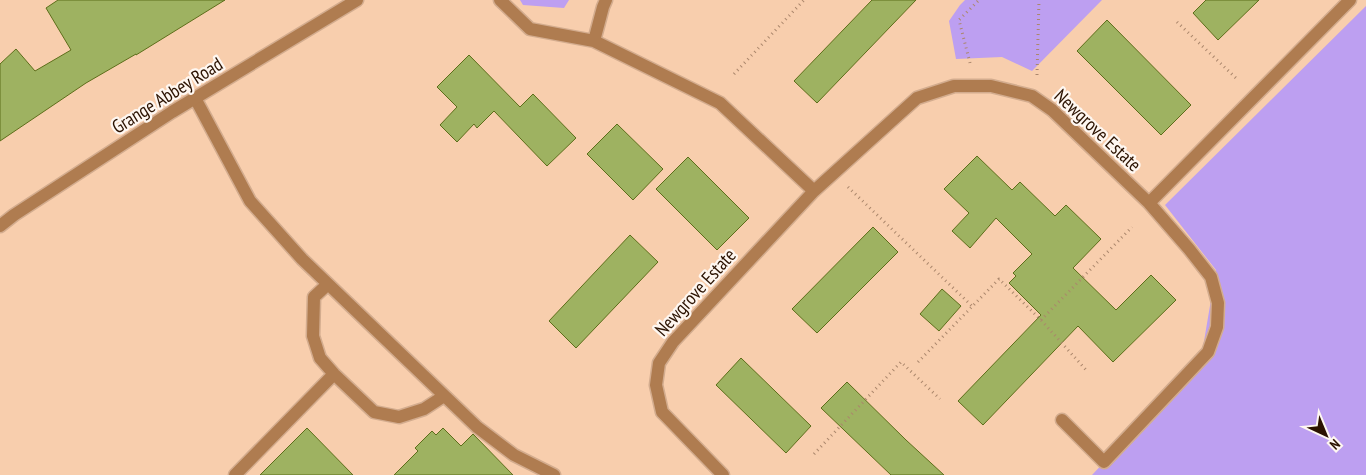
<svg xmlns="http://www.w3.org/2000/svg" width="1366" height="475" viewBox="0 0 1366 475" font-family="'PT Sans Narrow',sans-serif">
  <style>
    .green { fill: #bd9ff1 }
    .building { fill: #9eb261; stroke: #5d6e1a }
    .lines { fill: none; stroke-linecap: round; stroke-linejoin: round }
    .lane-casing { stroke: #d3ac8e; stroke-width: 15 }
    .street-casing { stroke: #d3ac8e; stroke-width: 15 }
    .path { stroke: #ab876c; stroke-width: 3; stroke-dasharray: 1 4; stroke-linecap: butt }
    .lane { stroke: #af7c50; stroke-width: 12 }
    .street { stroke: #af7c50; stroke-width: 12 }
    .labels { text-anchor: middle; stroke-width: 4.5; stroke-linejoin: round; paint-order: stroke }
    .street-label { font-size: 19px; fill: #2b1200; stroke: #fef7f1 }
  </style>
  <rect width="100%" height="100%" fill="#f8cead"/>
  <path class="green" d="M 520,0 L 569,0 L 564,8 L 523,5 Z
    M 965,0 L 1102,0 L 1032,71 L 1002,57 L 956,59 L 949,21 L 960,5 Z
    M 1366,6 L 1366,475 L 1092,475 L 1201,359 L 1216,270 L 1165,205 Z"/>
  <path class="building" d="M 58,0 L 225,0 L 136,55 L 136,54 L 86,83 L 0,141 L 0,64 L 16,49 L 35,71 L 71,50 L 46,8 Z
    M 872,0 L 916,0 L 817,103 L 794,81 Z
    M 1206,0 L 1259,0 L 1218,40 L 1193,13 Z
    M 1107,20 L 1191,105 L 1161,135 L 1077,51 Z
    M 469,55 L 520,107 L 533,94 L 576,138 L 547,166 L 494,111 L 477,128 L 474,124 L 457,142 L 440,125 L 457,107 L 437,87 Z
    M 617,124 L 663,169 L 633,200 L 587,154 Z
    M 977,156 L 1012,190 L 1020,182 L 1055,216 L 1066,205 L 1101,239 L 1073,268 L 1116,310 L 1151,275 L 1176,300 L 1113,362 L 1078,326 L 983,425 L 958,401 L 1041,315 L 1009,283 L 1016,276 L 1013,273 L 1032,254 L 996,218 L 970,248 L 952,231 L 969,213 L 944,189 Z
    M 688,157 L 749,218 L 717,250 L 656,189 Z
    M 873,227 L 898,252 L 817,333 L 792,309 Z
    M 630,235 L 658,262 L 576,348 L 549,321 Z
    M 942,289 L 961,306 L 939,331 L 920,314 Z
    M 741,358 L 811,426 L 786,453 L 716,385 Z
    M 847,382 L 906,440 L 944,475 L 891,475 L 821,408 Z
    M 307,428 L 353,475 L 260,475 Z
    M 443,428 L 461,446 L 473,434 L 513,475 L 394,475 L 418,451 L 415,448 L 432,431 L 436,435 Z"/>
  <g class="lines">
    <defs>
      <path id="lane" d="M 195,98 L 250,201 L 302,259 L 477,427 L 514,455 L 554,475
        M 328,284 L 314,297 L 313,336 L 320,358 L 334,374 L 374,412 L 399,417 L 424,409 L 444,396
        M 235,475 L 334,374"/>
      <path id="street" d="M 500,0 L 530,29 L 594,41 L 720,103 L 814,191
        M 594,41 L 603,7 L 606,0
        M 1149,203 L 1350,0
        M 0,226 L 14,215 L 172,112 L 357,0
        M 723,475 L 662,412 L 656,385 L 659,363 L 673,342 L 814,191 L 917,98 L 954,86 L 991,86 L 1032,96 L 1052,110 L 1149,203 L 1189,249 L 1211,277 L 1218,303 L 1217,327 L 1208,352 L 1104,462 L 1062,420"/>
    </defs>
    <use href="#lane" class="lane-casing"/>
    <use href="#street" class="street-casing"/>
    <path class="path" d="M 1177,22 L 1237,79
      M 970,63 L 959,20 L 979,0
      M 734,74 L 804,0
      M 1037,75 L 1039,0
      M 848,187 L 972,306
      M 1041,320 L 1132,227
      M 918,362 L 999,279 L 1041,320 L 1087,371
      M 814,454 L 901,362 L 940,399"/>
    <use href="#lane" class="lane"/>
    <use href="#street" class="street"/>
  </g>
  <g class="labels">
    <g class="street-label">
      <text transform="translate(167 95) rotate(-32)" y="7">Grange Abbey Road</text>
      <text transform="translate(1098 130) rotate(43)" y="7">Newgrove Estate</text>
      <text transform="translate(695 292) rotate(-48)" y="7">Newgrove Estate</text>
    </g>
  </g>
  <g transform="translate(1326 435) rotate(136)" stroke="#fef7f1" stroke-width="4" paint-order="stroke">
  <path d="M0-4L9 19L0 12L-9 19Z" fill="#2b1200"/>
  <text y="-8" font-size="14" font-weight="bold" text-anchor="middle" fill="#2b1200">N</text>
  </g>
</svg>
